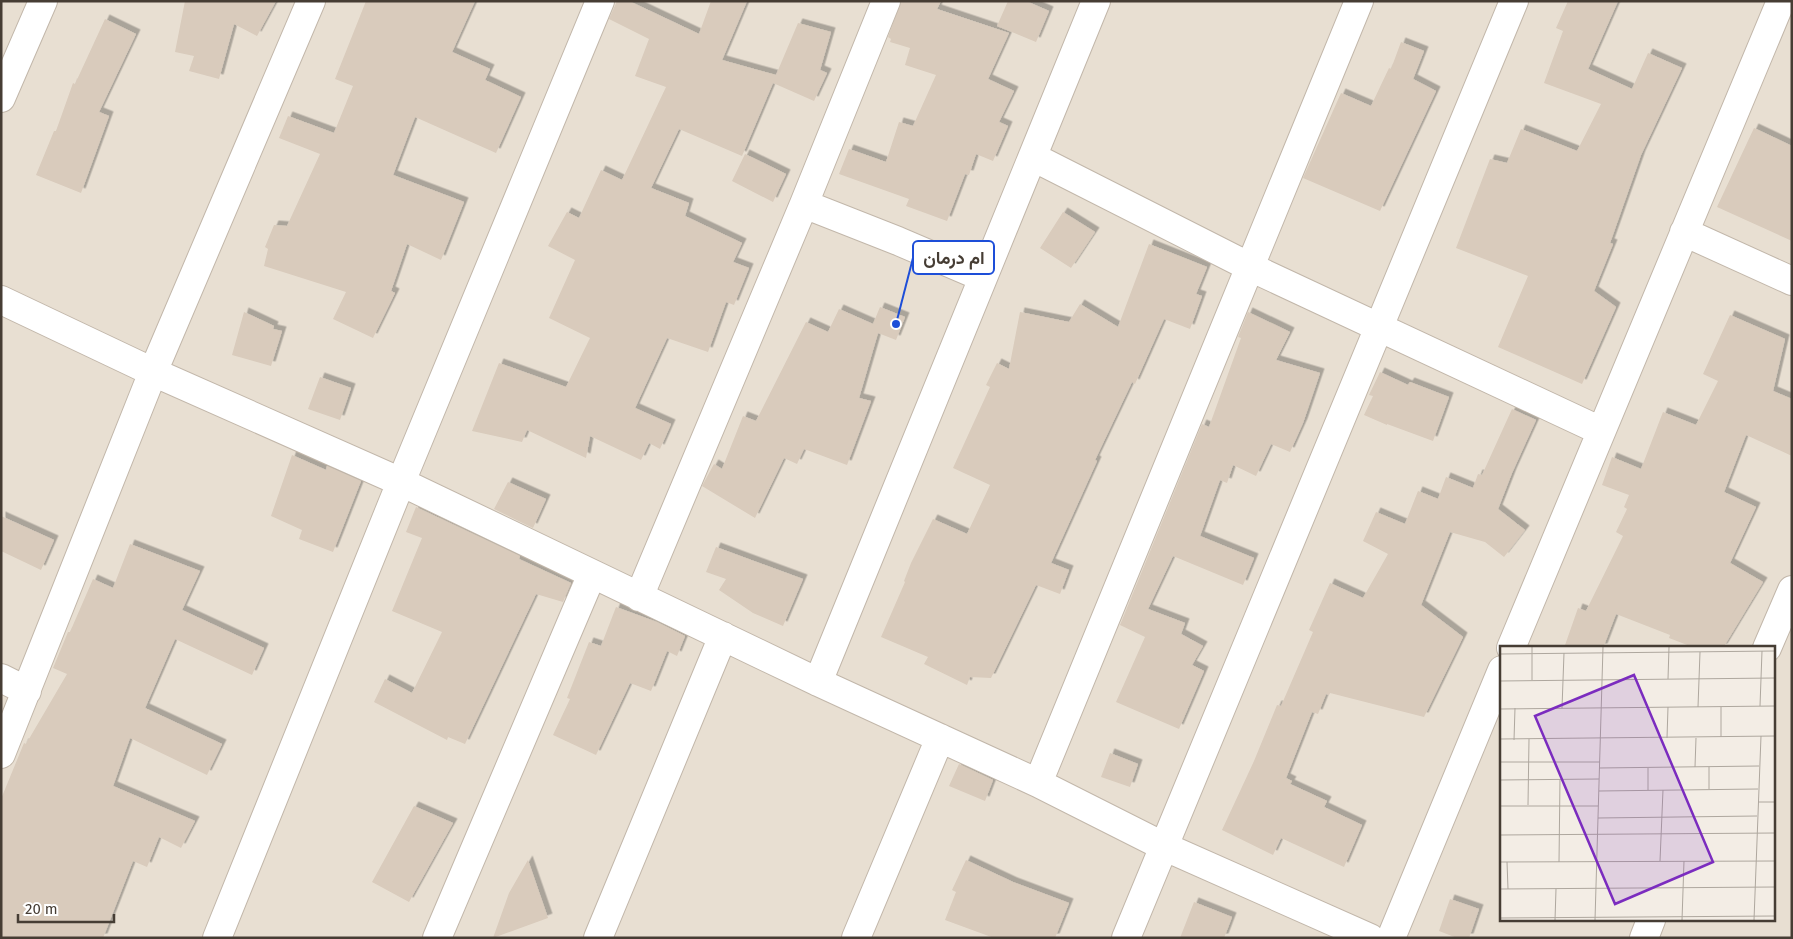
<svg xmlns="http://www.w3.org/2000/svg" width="1793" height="939" viewBox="0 0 1793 939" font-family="'Fira Sans',Vazirmatn,sans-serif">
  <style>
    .residential { fill: #e8dfd2; fill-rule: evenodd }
    .building { fill: #d9cbbc; filter: url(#shadow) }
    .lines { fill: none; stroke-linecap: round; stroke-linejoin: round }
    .street-casing { stroke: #c2b7aa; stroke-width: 30 }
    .street { stroke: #fff; stroke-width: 28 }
    .inset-road { fill: none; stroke: #aea79e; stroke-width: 1 }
    .view { fill: #7b2cbf; fill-opacity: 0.15; stroke: #7b2cbf; stroke-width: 2.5 }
    .inset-edge { fill: none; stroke: #463d34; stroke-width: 2.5 }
    .leader { fill: none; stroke: #1d4ed8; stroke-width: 2 }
    .callout-dot { fill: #1d4ed8; stroke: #fff; stroke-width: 2 }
    .callout { fill: #fff; stroke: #1d4ed8; stroke-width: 2 }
    .callout-label { font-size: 18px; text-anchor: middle; font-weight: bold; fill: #463d34 }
  </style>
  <defs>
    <filter id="shadow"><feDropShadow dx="4.5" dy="-4.5" stdDeviation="0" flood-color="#0004"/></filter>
  </defs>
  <rect width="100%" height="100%" fill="#f3ede5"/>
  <path class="residential" d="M 1,1 L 1792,1 L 1792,938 L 1,938 ZM 1502,648 L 1774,648 L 1774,920 L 1502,920 Z"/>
  <path class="building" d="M 185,1 L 276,1 L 257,36 L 234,24 L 219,79 L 189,71 L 194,56 L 175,52 Z
    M 366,1 L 475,1 L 452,52 L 490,69 L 485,80 L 521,97 L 496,153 L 415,117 L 393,175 L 464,202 L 441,260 L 407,244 L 391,291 L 395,293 L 373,338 L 333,319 L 346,292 L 264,266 L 268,249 L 265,247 L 274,225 L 287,226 L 320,154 L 279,138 L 288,116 L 334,133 L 353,86 L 335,79 Z
    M 617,1 L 629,1 L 699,34 L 711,1 L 747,1 L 722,60 L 776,75 L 798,23 L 831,32 L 820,70 L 827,73 L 814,101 L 773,83 L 742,156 L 679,129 L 651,188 L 689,203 L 685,216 L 742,243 L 733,262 L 749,268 L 734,305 L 726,302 L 708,352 L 667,338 L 635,408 L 671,424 L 660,449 L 649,443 L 641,460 L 590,436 L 586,458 L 527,430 L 522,442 L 472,431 L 499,363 L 566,387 L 590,338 L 549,318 L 575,260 L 548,246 L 567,212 L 579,218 L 601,170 L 622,180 L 666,87 L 635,76 L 649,39 L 609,19 Z
    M 901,1 L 941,1 L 937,9 L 1009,33 L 988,79 L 1014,91 L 999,122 L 1008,126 L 993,161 L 976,154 L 969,175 L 965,174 L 947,221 L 906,206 L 909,199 L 839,174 L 849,149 L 886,162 L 899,122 L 913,126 L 936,75 L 905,65 L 910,48 L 890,42 L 891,39 L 888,37 Z
    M 1008,1 L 1026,1 L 1049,11 L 1036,42 L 997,26 Z
    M 1568,1 L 1618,1 L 1588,69 L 1632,89 L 1648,53 L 1682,68 L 1641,155 L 1610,243 L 1613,244 L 1594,291 L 1616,307 L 1582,384 L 1498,347 L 1528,276 L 1456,248 L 1490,159 L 1507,163 L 1521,129 L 1577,151 L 1601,104 L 1544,83 L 1563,31 L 1556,28 Z
    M 105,19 L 136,34 L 99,112 L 109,116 L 81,193 L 36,175 L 54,131 L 56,131 L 73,83 L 75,84 Z
    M 1401,42 L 1424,51 L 1413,79 L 1436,91 L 1380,211 L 1303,178 L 1341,93 L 1371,106 L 1389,68 L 1391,69 Z
    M 1754,128 L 1792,146 L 1792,241 L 1717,207 Z
    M 745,154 L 786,174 L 773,202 L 732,181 Z
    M 1063,212 L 1095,232 L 1071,268 L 1040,248 Z
    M 1149,244 L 1207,267 L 1196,294 L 1202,296 L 1190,329 L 1164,319 L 1135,384 L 1132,382 L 1095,460 L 1097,461 L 1051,563 L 1069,570 L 1060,594 L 1036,585 L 991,678 L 970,677 L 967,685 L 924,664 L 928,657 L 881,637 L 905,582 L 904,581 L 911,563 L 933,519 L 967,534 L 990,485 L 953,468 L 990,387 L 986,385 L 997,363 L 1009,369 L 1020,312 L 1069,322 L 1080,304 L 1118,327 Z
    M 880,307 L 905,317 L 896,340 L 878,333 L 859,398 L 871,401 L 847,465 L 804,449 L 797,464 L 784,458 L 755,518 L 702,486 L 714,464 L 722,469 L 743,416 L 756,421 L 806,322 L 828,332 L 839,309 L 873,324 Z
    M 244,312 L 274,326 L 273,329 L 282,331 L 271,366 L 232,355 Z
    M 1248,312 L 1290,332 L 1276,360 L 1320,373 L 1303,423 L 1290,452 L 1271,444 L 1256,476 L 1233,465 L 1227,483 L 1220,480 L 1200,536 L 1254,558 L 1243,585 L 1173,556 L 1148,609 L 1185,623 L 1181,634 L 1203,646 L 1192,665 L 1204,671 L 1179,729 L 1116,702 L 1145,637 L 1120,625 L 1202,424 L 1209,427 L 1241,338 L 1238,337 Z
    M 1730,315 L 1785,339 L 1773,391 L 1792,399 L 1792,456 L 1746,435 L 1724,492 L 1756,507 L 1730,563 L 1763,582 L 1723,648 L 1695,648 L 1669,638 L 1670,635 L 1616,614 L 1603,648 L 1564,648 L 1578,608 L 1586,611 L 1623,536 L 1616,532 L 1627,509 L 1624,507 L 1629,495 L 1602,485 L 1612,457 L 1641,469 L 1663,412 L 1696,425 L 1718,381 L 1703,374 Z
    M 1380,372 L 1408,385 L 1410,382 L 1449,397 L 1433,441 L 1387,424 L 1387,425 L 1364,415 L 1373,396 L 1369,395 Z
    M 320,377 L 351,388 L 340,420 L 308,409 Z
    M 1512,409 L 1536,420 L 1512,473 L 1498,509 L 1525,530 L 1504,557 L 1485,542 L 1450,532 L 1421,605 L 1463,637 L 1424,717 L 1330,693 L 1329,695 L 1326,694 L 1318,714 L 1312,712 L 1286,778 L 1292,781 L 1290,784 L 1327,801 L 1324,807 L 1362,825 L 1344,867 L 1281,838 L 1273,855 L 1222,830 L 1254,761 L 1277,705 L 1281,706 L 1313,632 L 1309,630 L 1330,583 L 1363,598 L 1388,554 L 1363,541 L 1376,512 L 1405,524 L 1418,491 L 1438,499 L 1446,477 L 1473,488 L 1478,474 L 1482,475 Z
    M 292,455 L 326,470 L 327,466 L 361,481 L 333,552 L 299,539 L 302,530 L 271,516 Z
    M 508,482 L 546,499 L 533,528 L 494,509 Z
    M 416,507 L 520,556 L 519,559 L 571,583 L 563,602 L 536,594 L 465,744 L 448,737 L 447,740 L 374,702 L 385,679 L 412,693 L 442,632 L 392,611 L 422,538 L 406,532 Z
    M 1,516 L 54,540 L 41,570 L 1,551 Z
    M 130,544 L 200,571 L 182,610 L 264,648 L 252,675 L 175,639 L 145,708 L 222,744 L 207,775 L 130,738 L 113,786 L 195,821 L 181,848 L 159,837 L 147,867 L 133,861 L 103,938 L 1,938 L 1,799 L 24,743 L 26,744 L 67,674 L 53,668 L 68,632 L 70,632 L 93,579 L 113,588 Z
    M 716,547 L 803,579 L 783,626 L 753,613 L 719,590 L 726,579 L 706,572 Z
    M 616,607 L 657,622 L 685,636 L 677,656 L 667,651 L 651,691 L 630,683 L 596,755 L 553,735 L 570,699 L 567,698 L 589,642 L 601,646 Z
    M 1110,753 L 1138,764 L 1130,787 L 1101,777 Z
    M 959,764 L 993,780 L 985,801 L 949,786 Z
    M 414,806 L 453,823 L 409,902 L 372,882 Z
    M 528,860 L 548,918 L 493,938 L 509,893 Z
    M 966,860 L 1013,882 L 1069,903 L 1055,938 L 994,938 L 945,920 L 956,892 L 952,890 Z
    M 1450,899 L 1479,909 L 1469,938 L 1457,938 L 1439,931 Z
    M 1194,902 L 1232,917 L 1224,938 L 1180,938 Z"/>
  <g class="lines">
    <defs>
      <path id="street" d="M 1,98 L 43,1
        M 1033,157 L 1250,267 L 1601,431
        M 804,204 L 898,241 L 982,277
        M 1684,232 L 1792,281
        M 1,300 L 153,372 L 401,482 L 818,682 L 1038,783 L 1163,846 L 1370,938
        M 639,597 L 804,204 L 886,1
        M 1511,648 L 1781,1
        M 1767,648 L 1792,590
        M 1,678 L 27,691
        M 818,682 L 1096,1
        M 1,754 L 153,372 L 311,1
        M 1038,783 L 1359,1
        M 217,938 L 401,482 L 600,1
        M 437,938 L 592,574
        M 598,938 L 723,636
        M 856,938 L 940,738
        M 1126,938 L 1514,1
        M 1391,938 L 1502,670
        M 1644,938 L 1651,920"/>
    </defs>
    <use href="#street" class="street-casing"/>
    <use href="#street" class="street"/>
  </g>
  <g transform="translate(1500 646)">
    <rect width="275" height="275" fill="#f3ede5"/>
    <path class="inset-road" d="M 0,8 L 275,5M 168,33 L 169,1M 32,34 L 32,1M 0,35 L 275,32M 260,60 L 262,5M 198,61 L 200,6M 221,61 L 221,91M 62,62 L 64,7M 0,63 L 275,60M 167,92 L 168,61M 0,93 L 275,90M 14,94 L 15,62M 0,116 L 100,116M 195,121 L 196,92M 99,122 L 259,120M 148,122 L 148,144M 0,134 L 99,133M 209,143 L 209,121M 99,145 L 258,143M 258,156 L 275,156M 28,159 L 29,93M 0,160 L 98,160M 98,172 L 257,170M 0,189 L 275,187M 160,215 L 163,144M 0,216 L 275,215M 7,216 L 8,243M 59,216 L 60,133M 0,243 L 275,241M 0,272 L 275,270M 55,274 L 56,243M 95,274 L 103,1M 182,274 L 184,215M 254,274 L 261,90"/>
    <path class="view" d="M 134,29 L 213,216 L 115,258 L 35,70 Z"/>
    <rect width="275" height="275" class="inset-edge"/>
  </g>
  <path class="leader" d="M896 324L913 258"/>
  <circle class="callout-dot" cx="896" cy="324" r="5"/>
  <rect class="callout" x="913" y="241" width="81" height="33" rx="5"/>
  <g class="callout-label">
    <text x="954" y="264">ام درمان</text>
  </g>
  <rect width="1793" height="939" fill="none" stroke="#463d34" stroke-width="5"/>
  <path d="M18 914v8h96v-8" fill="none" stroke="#463d34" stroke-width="2.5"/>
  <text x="25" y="914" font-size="15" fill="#463d34" stroke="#ffffff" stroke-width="4" paint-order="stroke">20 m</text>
</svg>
